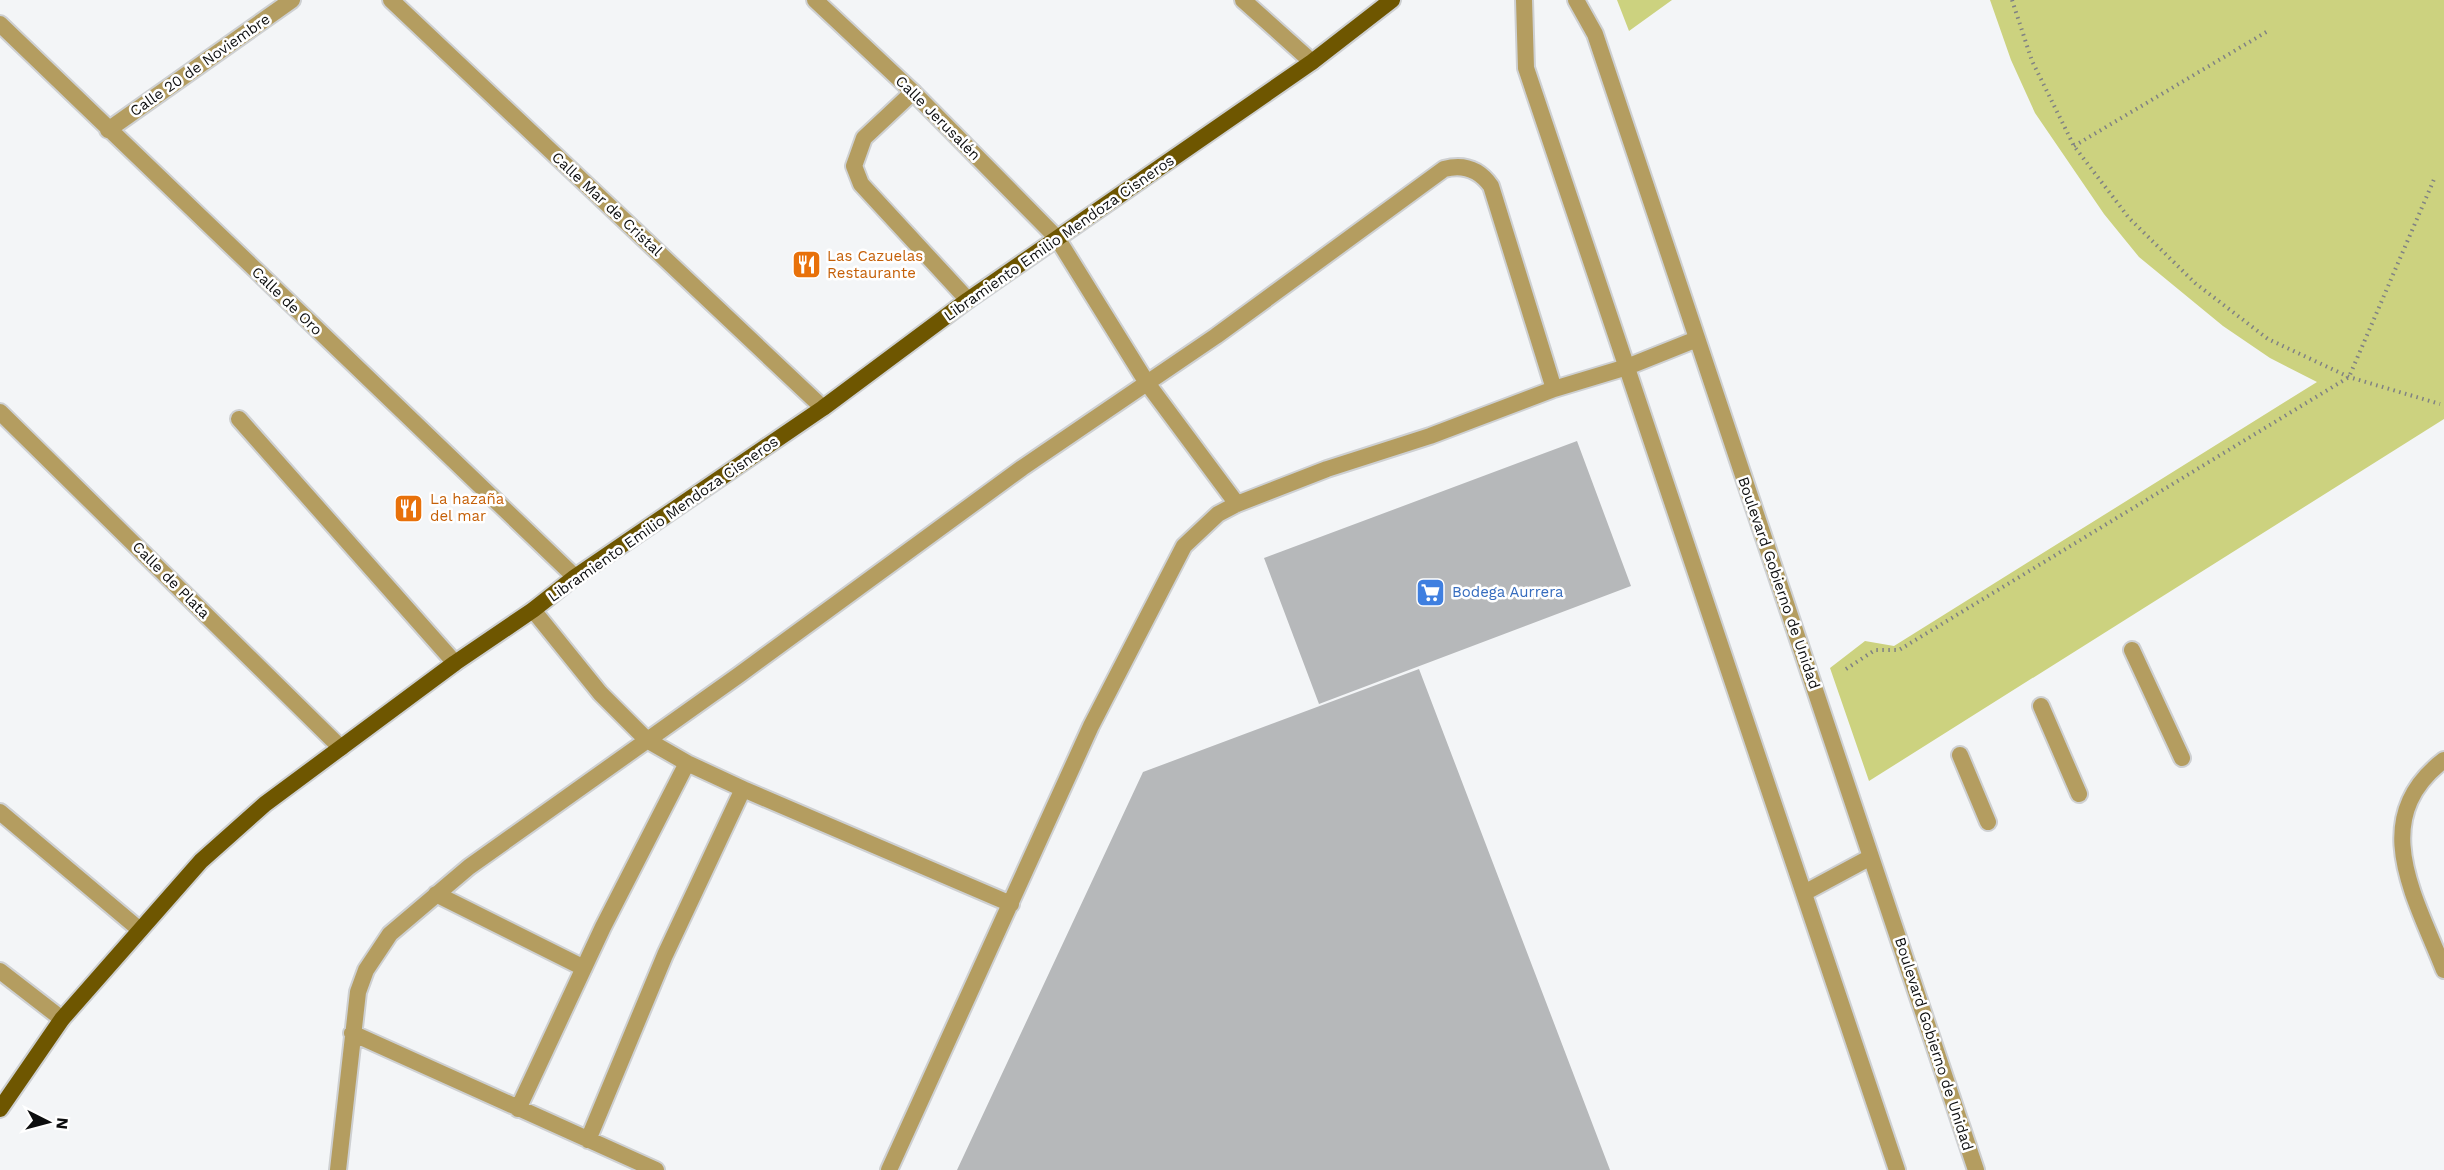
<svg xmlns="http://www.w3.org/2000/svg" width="2444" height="1170" viewBox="0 0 2444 1170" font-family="'Work Sans',sans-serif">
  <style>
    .green { fill: #ccd27f }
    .building { fill: #b6b8ba }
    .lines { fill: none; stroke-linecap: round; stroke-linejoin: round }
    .service-casing { stroke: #ced0d2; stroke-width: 20 }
    .minor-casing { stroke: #ced0d2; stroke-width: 20 }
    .tertiary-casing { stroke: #ced0d2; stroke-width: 20 }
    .primary-casing { stroke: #ced0d2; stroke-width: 20 }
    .path { stroke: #808283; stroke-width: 4; stroke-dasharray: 1.5 4.5; stroke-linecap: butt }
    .service { stroke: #b49d60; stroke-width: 16 }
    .minor { stroke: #b49d60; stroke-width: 16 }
    .tertiary { stroke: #b49d60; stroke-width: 16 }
    .primary { stroke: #6e5600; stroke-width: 16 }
    .labels { text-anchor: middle; stroke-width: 5; stroke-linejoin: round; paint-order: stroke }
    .street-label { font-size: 15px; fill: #0d0e0f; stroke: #fff }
    .food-label { font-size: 15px; fill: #c56008; stroke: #fff; text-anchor: start }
    .shop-label { font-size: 15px; fill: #366cbe; stroke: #fff; text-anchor: start }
  </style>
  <rect width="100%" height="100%" fill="#f3f5f7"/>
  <path class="green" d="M 1617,0 L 1672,0 L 1629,31 Z
    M 1990,0 L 2444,0 L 2444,419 L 1869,781 L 1830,668 L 1865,641 L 1894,646 L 2317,382 L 2270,358 L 2223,326 L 2139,257 L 2104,214 L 2035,113 L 2011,60 Z"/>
  <path class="building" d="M 1577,441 L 1631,586 L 1319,704 L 1264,558 Z
    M 1419,669 L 1610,1170 L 957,1170 L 1143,772 Z"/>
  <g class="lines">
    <defs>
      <path id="service" d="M 913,92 L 864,138 L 854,166 L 861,184 L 968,300
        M 1057,238 L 1147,383 L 1237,504
        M 239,419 L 455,663
        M 533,610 L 600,693 L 647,740 L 687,763 L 743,789 L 1011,904
        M 2132,650 L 2182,758
        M 2041,706 L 2079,794
        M 1960,755 L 1988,822
        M 2444,760 C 2366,819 2416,898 2444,970
        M 0,812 L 140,930
        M 436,894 L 584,968
        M 0,971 L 62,1019
        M 352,1033 L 656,1170
        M 518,1109 L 603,927 L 687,763
        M 588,1140 L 665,955 L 743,789
        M 338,1170 L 358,992 L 366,970 L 390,934 L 469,867 L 739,675 L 1022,468 L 1216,336 L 1444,169 C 1463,164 1479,169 1491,186 L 1554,389
        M 889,1170 L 1091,726 L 1184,546 L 1218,514 L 1237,504 L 1327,469 L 1430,436 L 1554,389 L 1627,367"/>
      <path id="minor" d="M 391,0 L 823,408
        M 815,0 L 913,92 L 1057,238
        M 1243,0 L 1312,62
        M 0,24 L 575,577
        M 108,130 L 292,0
        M 0,412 L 341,748"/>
      <path id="tertiary" d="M 1524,0 L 1526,68 L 1897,1170
        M 1576,0 L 1595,34 L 1976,1170
        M 1627,367 L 1697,339
        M 1804,893 L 1871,857"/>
      <path id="primary" d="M 0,1109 L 62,1019 L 201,861 L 265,804 L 455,663 L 533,610 L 575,577 L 823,408 L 968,300 L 1312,62 L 1392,0"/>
    </defs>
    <use href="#service" class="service-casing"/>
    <use href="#minor" class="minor-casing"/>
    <use href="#tertiary" class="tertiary-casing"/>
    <use href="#primary" class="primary-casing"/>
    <path class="path" d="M 2012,0 L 2032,61 L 2074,146 L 2129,218 L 2195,283 L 2268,339 L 2349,377 L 2440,404
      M 2074,146 L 2268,31
      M 1846,669 L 1875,650 L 1899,650 L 2349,377 L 2435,177"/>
    <use href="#service" class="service"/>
    <use href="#minor" class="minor"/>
    <use href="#tertiary" class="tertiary"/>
    <use href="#primary" class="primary"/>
  </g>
  <defs>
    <symbol id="restaurant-square" viewBox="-11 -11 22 22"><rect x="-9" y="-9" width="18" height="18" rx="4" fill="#e8710a" stroke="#fff"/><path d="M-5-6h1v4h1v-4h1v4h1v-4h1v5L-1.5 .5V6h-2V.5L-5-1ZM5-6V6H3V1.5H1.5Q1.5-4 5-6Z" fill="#fff"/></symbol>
    <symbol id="supermarket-square" viewBox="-11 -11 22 22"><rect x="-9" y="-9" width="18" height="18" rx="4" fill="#3f7fe0" stroke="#fff"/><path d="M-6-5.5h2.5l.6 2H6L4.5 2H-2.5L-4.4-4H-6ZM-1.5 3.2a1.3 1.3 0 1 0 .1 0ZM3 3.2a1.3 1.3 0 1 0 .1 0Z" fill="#fff"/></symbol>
  </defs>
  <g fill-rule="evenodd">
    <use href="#restaurant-square" x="790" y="248" width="33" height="33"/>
    <use href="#restaurant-square" x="392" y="492" width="33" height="33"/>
    <use href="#supermarket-square" x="1414" y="576" width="33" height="33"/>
  </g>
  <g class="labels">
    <g class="street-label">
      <text transform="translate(200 65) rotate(-35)" y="5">Calle 20 de Noviembre</text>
      <text transform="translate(938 118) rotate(45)" y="5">Calle Jerusalén</text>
      <text transform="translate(607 204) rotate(43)" y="5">Calle Mar de Cristal</text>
      <text transform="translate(1059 238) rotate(-35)" y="5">Libramiento Emilio Mendoza Cisneros</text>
      <text transform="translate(287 301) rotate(44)" y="5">Calle de Oro</text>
      <text transform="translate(663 519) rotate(-35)" y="5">Libramiento Emilio Mendoza Cisneros</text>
      <text transform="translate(171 580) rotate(45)" y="5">Calle de Plata</text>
      <text transform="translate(1779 583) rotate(71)" y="5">Boulevard Gobierno de Unidad</text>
      <text transform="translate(1934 1044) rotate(72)" y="5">Boulevard Gobierno de Unidad</text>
    </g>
    <g class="food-label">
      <text x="827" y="261">Las Cazuelas<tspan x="827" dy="17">Restaurante</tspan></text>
      <text x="430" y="504">La hazaña<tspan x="430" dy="17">del mar</tspan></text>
    </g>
    <g class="shop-label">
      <text x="1452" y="597">Bodega Aurrera</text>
    </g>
  </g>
  <g transform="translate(48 1122) rotate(96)" stroke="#ffffff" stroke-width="4.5" paint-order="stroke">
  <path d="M0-4.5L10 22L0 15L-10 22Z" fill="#0d0e0f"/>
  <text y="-9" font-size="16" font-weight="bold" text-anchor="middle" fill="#0d0e0f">N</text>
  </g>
</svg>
